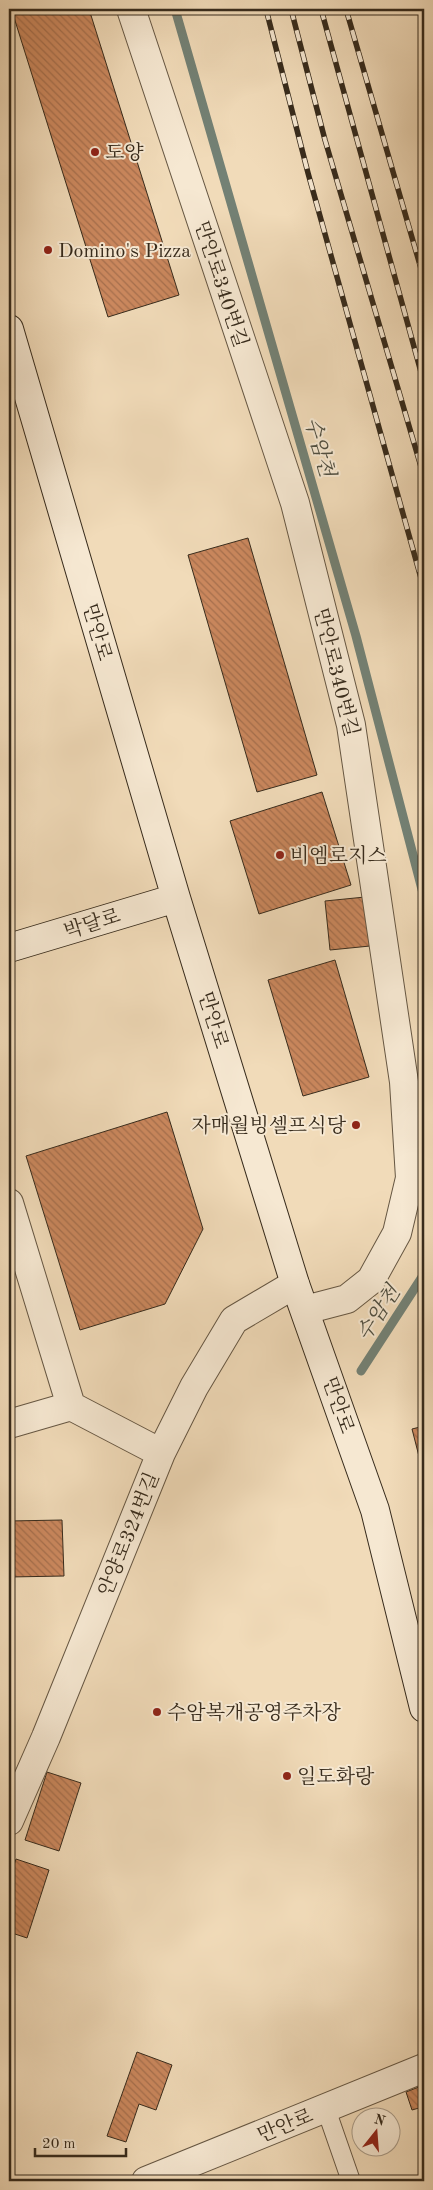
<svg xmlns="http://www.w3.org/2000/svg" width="433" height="2190" viewBox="0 0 433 2190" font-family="'Old Standard TT','Noto Serif KR',serif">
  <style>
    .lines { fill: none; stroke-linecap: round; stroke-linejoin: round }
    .stream { stroke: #738175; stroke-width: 9 }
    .building { fill: url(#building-back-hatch); stroke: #372b1c }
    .lane-casing { stroke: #665743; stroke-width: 20 }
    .street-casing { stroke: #665743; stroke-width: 30 }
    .secondary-casing { stroke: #372b1c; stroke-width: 30 }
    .lane { stroke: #f6e8d2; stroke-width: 18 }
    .street { stroke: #f6e8d2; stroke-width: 28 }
    .secondary { stroke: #f6e8d2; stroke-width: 28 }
    .rail-casing { stroke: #372b1c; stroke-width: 5.5 }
    .rail { stroke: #f6e8d2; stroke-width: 4; stroke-dasharray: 11; stroke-linecap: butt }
    .poi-dot { fill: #8f2418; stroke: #f6e8d2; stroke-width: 2 }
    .labels { text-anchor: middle; stroke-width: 4; stroke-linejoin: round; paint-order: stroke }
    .poi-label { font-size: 20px; fill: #372b1c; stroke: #f6e8d2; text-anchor: start }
    .street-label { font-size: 20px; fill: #372b1c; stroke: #f6e8d2 }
    .water-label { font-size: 21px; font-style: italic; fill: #504f41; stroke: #f6e8d2 }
  </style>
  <defs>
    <pattern id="building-back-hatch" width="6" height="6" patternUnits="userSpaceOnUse" patternTransform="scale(1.25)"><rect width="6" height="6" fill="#cb885e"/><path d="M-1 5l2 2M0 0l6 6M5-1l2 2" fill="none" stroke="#a66f4d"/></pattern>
  </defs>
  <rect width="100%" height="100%" fill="#f1dbb9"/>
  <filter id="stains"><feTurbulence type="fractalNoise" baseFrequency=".004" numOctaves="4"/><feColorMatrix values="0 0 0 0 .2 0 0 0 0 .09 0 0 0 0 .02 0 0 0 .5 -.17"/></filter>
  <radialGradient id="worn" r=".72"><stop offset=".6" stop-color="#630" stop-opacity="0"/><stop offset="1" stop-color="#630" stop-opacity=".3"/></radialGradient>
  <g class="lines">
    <path class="stream" d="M 175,9 L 356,636 L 424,897
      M 361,1371 L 424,1274"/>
  </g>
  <path class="building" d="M 18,9 L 89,9 L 179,295 L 108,317 L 12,11 Z
    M 248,538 L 317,775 L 257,792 L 188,555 Z
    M 322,792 L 351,885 L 259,914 L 230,821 Z
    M 365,897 L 370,946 L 330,950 L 325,901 Z
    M 335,960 L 369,1077 L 303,1096 L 268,980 Z
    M 167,1112 L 203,1229 L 165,1304 L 80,1330 L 26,1156 Z
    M 424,1426 L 424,1476 L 412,1429 Z
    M 62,1520 L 64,1576 L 9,1577 L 9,1521 Z
    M 47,1772 L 81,1783 L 59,1851 L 25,1840 Z
    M 16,1859 L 49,1870 L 27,1938 L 9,1932 L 9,1881 Z
    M 137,2052 L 172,2065 L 156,2110 L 139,2104 L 126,2142 L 107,2136 Z
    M 424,2085 L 424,2123 L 419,2108 L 412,2110 L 406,2092 Z"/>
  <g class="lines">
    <defs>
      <path id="lane" d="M 326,2109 L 351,2181"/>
      <path id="street" d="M 131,9 L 295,503 L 351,725 L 404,1082 L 410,1178 L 397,1233 L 371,1280 L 347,1299 L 305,1310
        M 9,1203 L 71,1406 L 9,1424
        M 71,1406 L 161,1453
        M 9,1821 L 46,1737 L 161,1453 L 194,1387 L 234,1320 L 295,1284
        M 146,2181 L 424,2068"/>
      <path id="secondary" d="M 9,329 L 176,898 L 295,1284 L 375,1510 L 424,1708
        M 9,948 L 176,898"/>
    </defs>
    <use href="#lane" class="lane-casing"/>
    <use href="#street" class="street-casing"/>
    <use href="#secondary" class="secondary-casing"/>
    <use href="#lane" class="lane"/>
    <use href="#street" class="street"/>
    <use href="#secondary" class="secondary"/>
    <defs>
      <path id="rail" d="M 266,9 L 308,173 L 424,589
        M 291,9 L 325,140 L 424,477
        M 321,9 L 424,383
        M 346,9 L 424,279"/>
    </defs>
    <use href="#rail" class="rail-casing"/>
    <use href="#rail" class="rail"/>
  </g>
  <g class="poi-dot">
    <circle cx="95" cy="152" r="5"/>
    <circle cx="48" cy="250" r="5"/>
    <circle cx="280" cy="855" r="5"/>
    <circle cx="356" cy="1125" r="5"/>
    <circle cx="157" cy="1712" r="5"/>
    <circle cx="287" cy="1776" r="5"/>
  </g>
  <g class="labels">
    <g class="poi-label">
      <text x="105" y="159">도양</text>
      <text x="58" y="257">Domino's Pizza</text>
      <text x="290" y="862">비엠로지스</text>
      <text x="346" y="1132" text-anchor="end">자매월빙셀프식당</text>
      <text x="167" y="1719">수암복개공영주차장</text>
      <text x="297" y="1783">일도화랑</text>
    </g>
    <g class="street-label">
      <text transform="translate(222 284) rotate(72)" y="7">만안로340번길</text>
      <text transform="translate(98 632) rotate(74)" y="7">만안로</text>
      <text transform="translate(337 672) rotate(76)" y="7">만안로340번길</text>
      <text transform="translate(92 923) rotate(-17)" y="7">박달로</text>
      <text transform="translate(214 1020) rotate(73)" y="7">만안로</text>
      <text transform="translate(339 1405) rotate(71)" y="7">만안로</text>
      <text transform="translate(128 1534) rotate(-68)" y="7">안양로324번길</text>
      <text transform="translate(285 2125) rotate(-22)" y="7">만안로</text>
    </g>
    <g class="water-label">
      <text transform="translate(320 447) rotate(74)" y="7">수암천</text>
      <text transform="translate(378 1313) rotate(-57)" y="7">수암천</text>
    </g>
  </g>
  <rect width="433" height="2190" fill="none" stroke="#f1dbb9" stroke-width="30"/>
  <rect x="10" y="10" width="413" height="2170" fill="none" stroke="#372b1c" stroke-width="2.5"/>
  <rect x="15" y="15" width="403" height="2160" fill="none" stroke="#372b1c"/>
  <g transform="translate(376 2132) rotate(17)"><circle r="24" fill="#f6e8d2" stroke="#aa9c89"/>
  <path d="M0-4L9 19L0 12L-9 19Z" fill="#8f2418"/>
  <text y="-8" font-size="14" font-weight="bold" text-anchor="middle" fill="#372b1c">N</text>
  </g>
  <path d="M35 2148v8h91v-8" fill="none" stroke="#372b1c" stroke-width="2.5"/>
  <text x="42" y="2148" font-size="15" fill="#372b1c" stroke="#f6e8d2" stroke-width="4" paint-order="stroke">20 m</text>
  <rect width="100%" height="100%" filter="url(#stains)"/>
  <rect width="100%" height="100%" fill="url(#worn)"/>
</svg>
